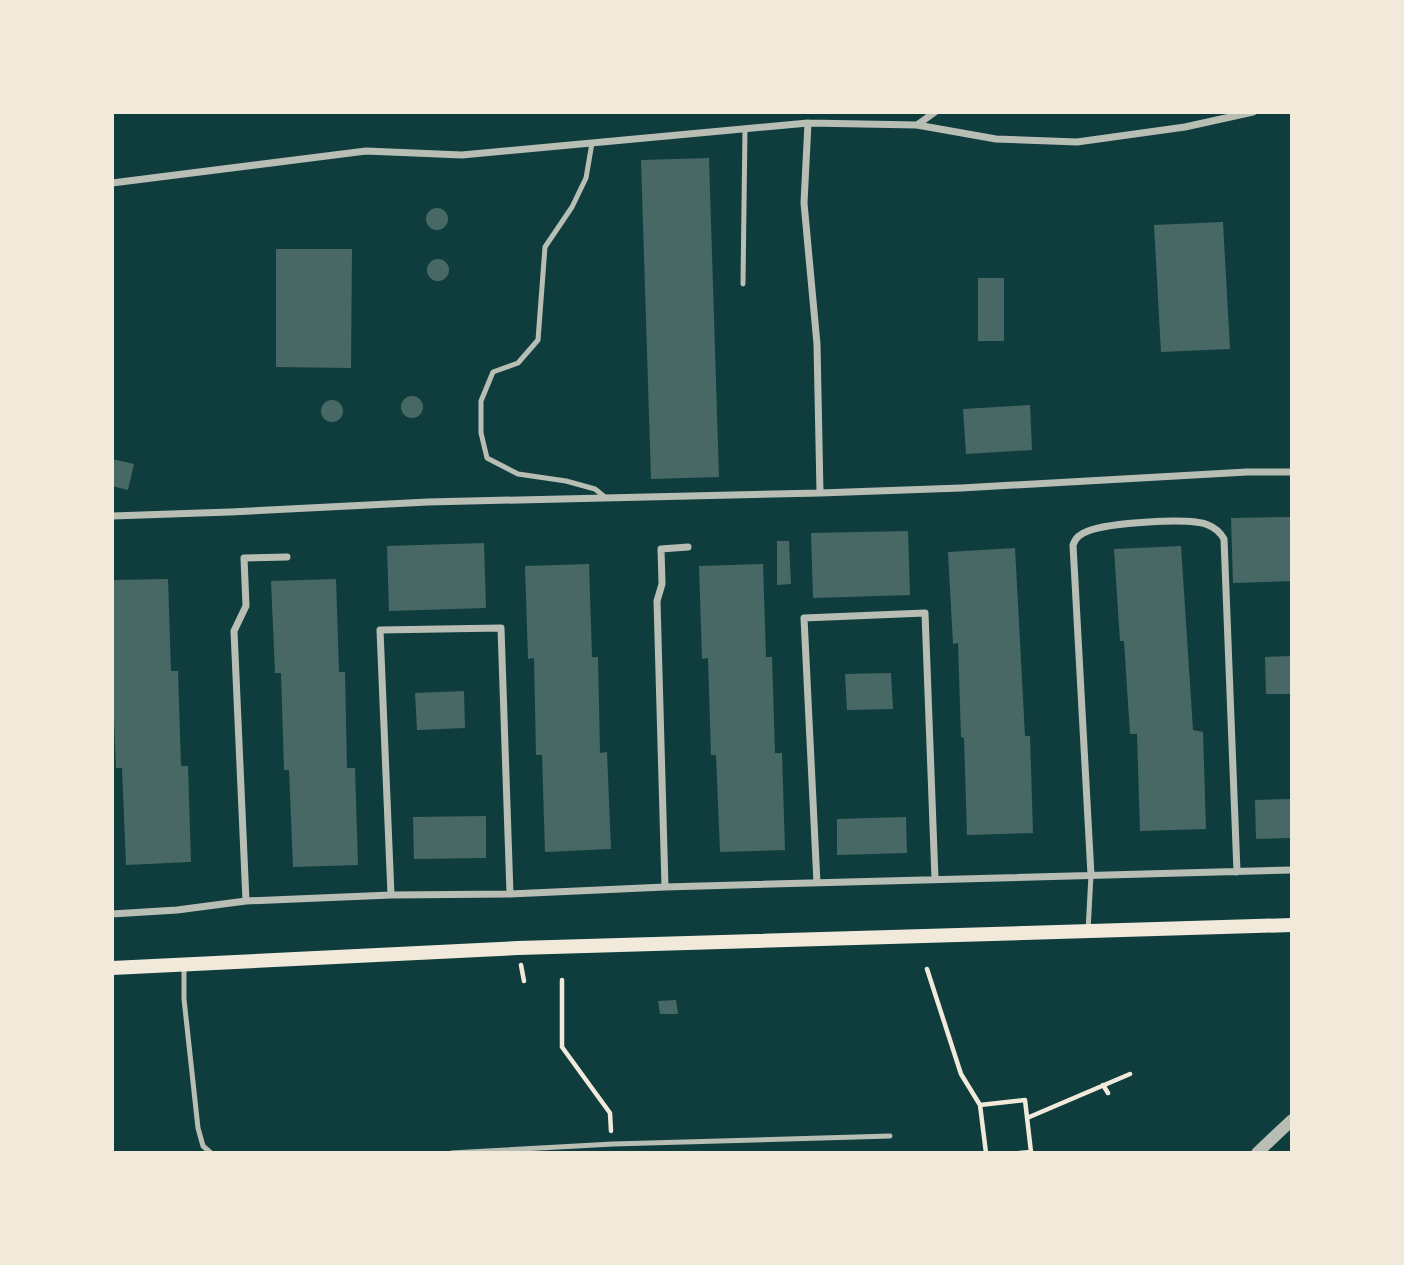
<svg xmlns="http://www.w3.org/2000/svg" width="1404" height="1265" viewBox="0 0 1404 1265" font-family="'PT Sans',sans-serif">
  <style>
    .building { fill: #486865 }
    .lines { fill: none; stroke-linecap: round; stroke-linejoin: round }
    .path { stroke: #f1e9da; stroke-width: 4.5 }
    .service { stroke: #b8beb3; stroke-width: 5 }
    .minor { stroke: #b8beb3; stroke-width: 7 }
    .tertiary { stroke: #b8beb3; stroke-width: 12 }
    .secondary { stroke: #f1e9da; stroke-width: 14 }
  </style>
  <rect width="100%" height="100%" fill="#0f3d3e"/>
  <path class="building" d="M 709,158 L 719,477 L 651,479 L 641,160 Z
    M426 219a11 11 0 1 1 22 0a11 11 0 1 1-22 0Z
    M 1223,222 L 1230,349 L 1161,352 L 1154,225 Z
    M 276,249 L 352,249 L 351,368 L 276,367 Z
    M427 270a11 11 0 1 1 22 0a11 11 0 1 1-22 0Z
    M 978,278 L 1004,278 L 1004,341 L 978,341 Z
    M401 407a11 11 0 1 1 22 0a11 11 0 1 1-22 0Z
    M321 411a11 11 0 1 1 22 0a11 11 0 1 1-22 0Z
    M 1030,405 L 1032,450 L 966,454 L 963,409 Z
    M 112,459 L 134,464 L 128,490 L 112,486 Z
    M 1292,517 L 1292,581 L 1233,583 L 1231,518 Z
    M 908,531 L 910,595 L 813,598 L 811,533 Z
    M 777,541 L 789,541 L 791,584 L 777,585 Z
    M 484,543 L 486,608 L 389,611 L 387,546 Z
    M 1181,546 L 1193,730 L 1203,732 L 1206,829 L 1140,831 L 1137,734 L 1130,734 L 1124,641 L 1120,641 L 1114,549 Z
    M 1015,548 L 1025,736 L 1030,736 L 1033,833 L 967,835 L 964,738 L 961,737 L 958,643 L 953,644 L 948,552 Z
    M 589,564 L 592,657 L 598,657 L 600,753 L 607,752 L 611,849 L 545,852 L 542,755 L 536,755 L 534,658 L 528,659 L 525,566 Z
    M 763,564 L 766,657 L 772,657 L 775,753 L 782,753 L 785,850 L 720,852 L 716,755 L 711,755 L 708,658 L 702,659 L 699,566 Z
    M 168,579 L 171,671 L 178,671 L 181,766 L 188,766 L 191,862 L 126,865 L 122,768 L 116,768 L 112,673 L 112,580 Z
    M 336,579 L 339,672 L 345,672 L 347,768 L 355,768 L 358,865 L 293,867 L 289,770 L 284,770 L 281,673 L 275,673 L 271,581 Z
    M 1292,656 L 1292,694 L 1266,694 L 1265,657 Z
    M 891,673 L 893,709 L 847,710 L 845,674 Z
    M 464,691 L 465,728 L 417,730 L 415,693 Z
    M 1292,799 L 1292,838 L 1256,839 L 1255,800 Z
    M 486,816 L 486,858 L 414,859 L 413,817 Z
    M 906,817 L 907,853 L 837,855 L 837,819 Z
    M 676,1000 L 678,1014 L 660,1014 L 658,1001 Z"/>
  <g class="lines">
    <path class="path" d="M 521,965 L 524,981
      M 927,969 L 961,1074 L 980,1105
      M 562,980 L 562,1047 L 610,1113 L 611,1131
      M 1103,1085 L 1108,1093
      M 1027,1118 L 1130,1074
      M 986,1153 L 980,1105 L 1025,1100 L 1031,1152 L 1019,1153"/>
    <path class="service" d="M 592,143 L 586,178 L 572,207 L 545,247 L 538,340 L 518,363 L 493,372 L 481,401 L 481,433 L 487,458 L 518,474 L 566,481 L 595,489 L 606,498
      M 743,284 L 745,129
      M 1088,931 L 1091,875
      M 184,967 L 184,999 L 198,1128 L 203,1146 L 211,1153
      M 451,1153 L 613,1144 L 890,1136"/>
    <path class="minor" d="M 808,123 L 804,203 L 817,344 L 820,493
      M 917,125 L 935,112
      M 112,183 L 366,151 L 462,155 L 808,123 L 917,125 L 996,139 L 1077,142 L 1185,127 L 1253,112
      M 112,516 L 230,512 L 428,502 L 820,493 L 961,488 L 1247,472 L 1292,472
      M 1091,875 L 1073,545 C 1076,537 1080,534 1088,531 C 1108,523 1190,517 1208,525 C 1216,528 1220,532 1224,539 L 1237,872
      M 817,883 L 804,618 L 925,613 L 935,879
      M 665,887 L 657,601 L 662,584 L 661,549 L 688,547
      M 391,895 L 380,630 L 501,628 L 510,894
      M 246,901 L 234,631 L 246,606 L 244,558 L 287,557
      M 112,914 L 177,910 L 246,901 L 391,895 L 510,894 L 665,887 L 1292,870"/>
    <path class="tertiary" d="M 1257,1153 L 1292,1120"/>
    <path class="secondary" d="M 112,968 L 518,948 L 1292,925"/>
  </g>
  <rect width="1404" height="1265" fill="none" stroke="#f1e9da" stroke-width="228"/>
</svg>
